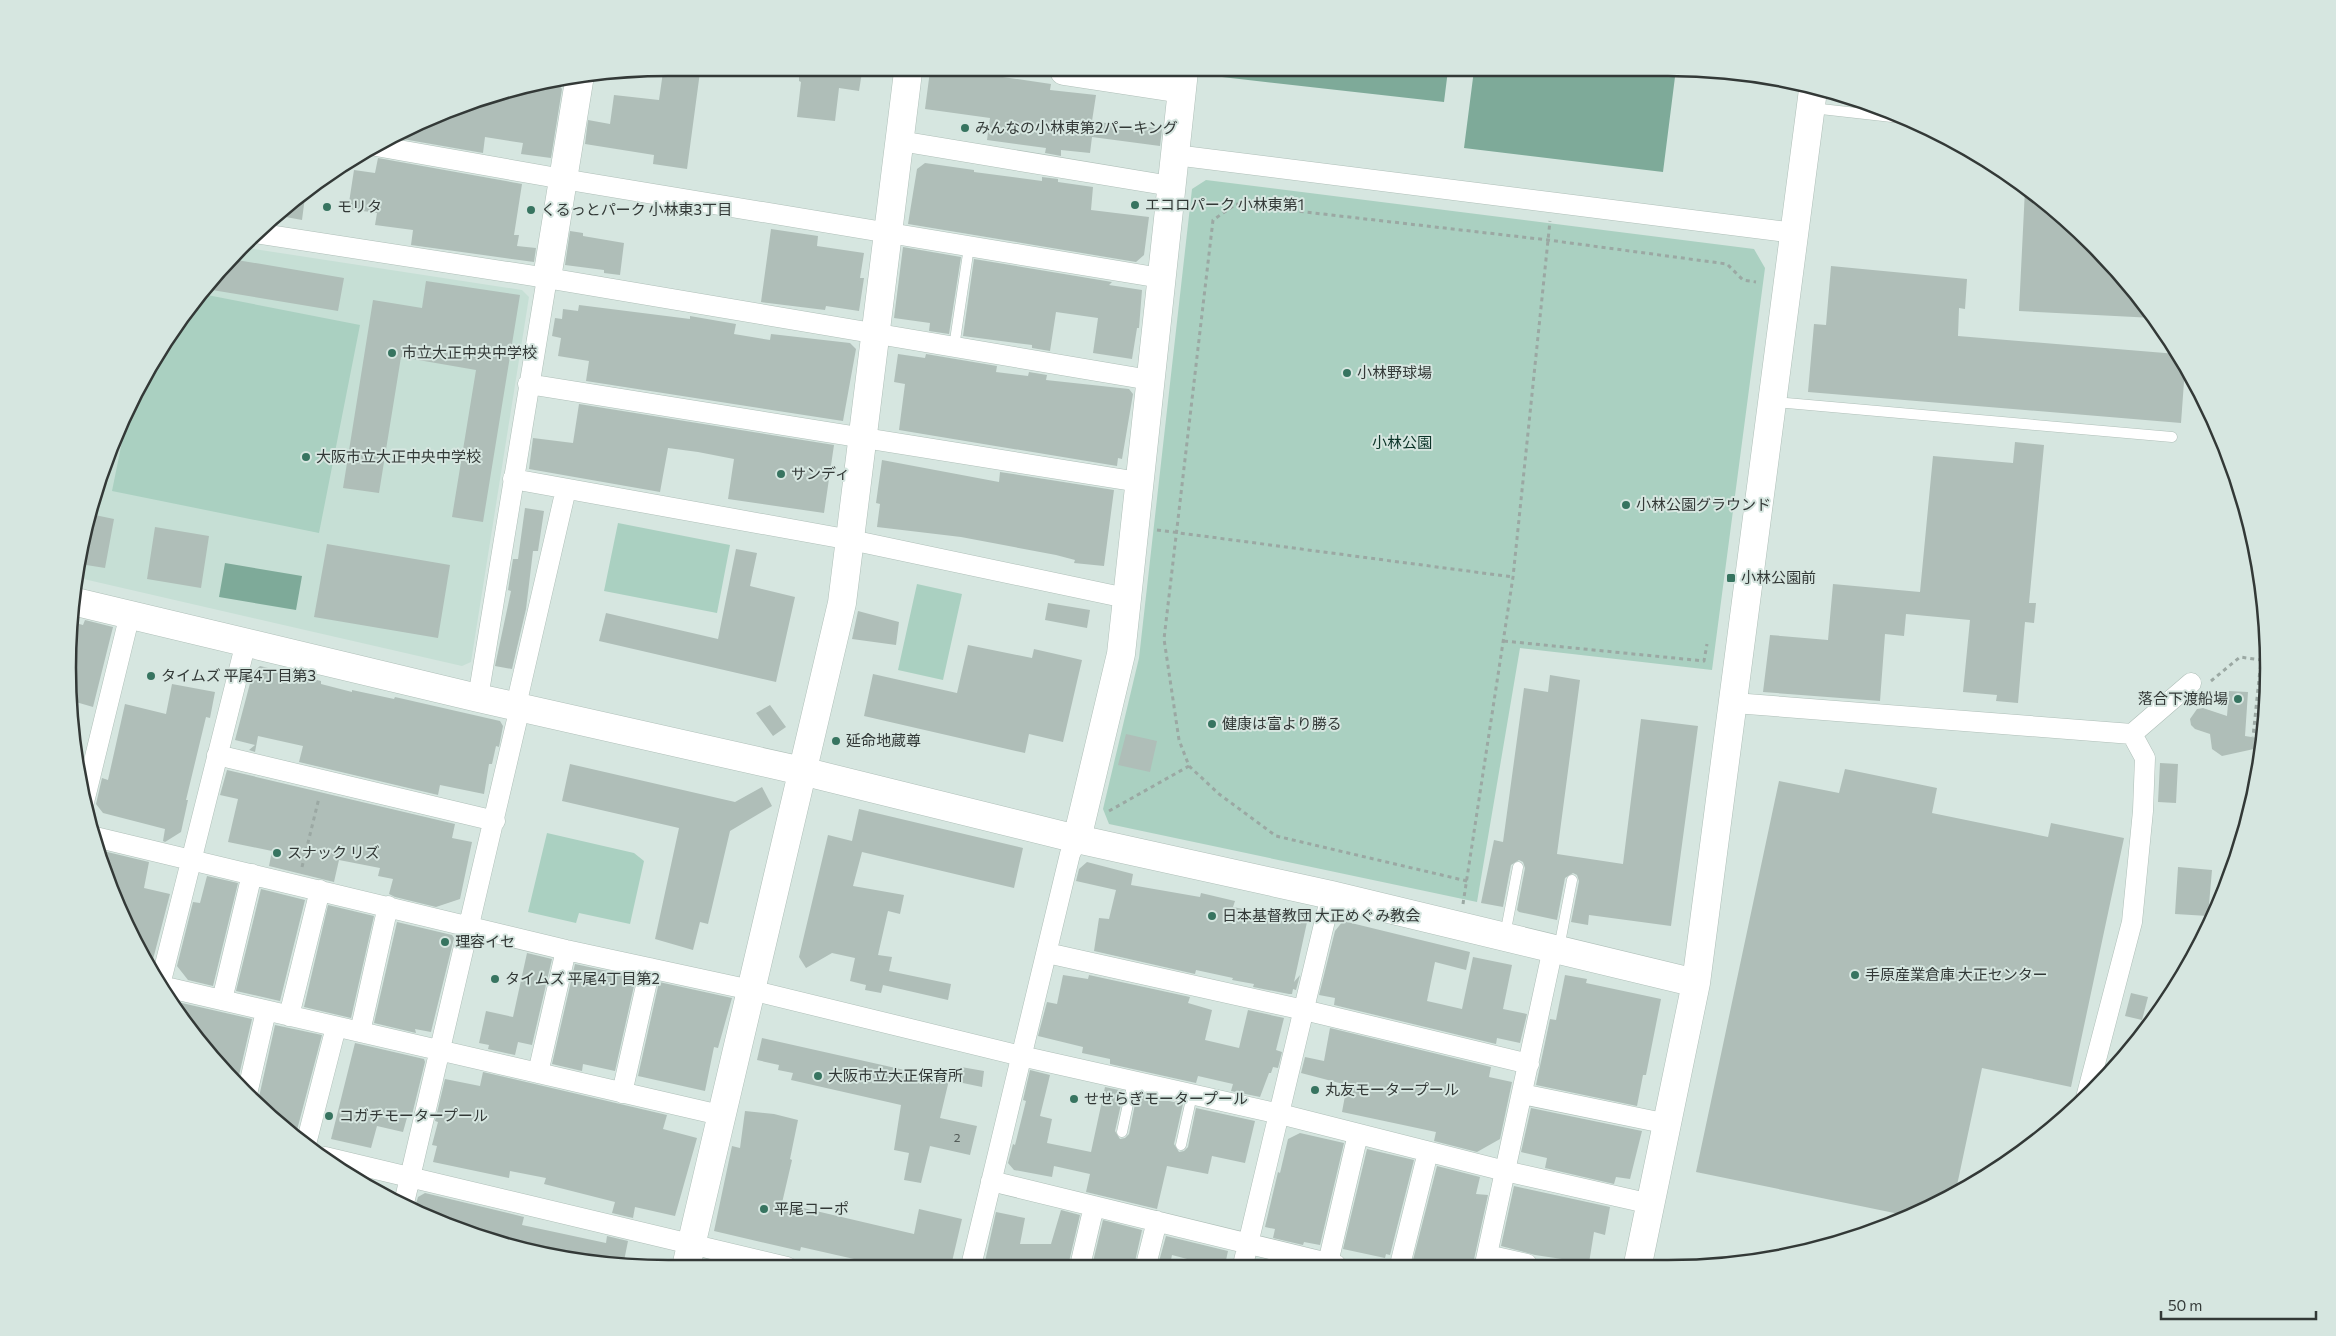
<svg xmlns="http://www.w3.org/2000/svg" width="2336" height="1336" viewBox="0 0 2336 1336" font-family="Commissioner,'Noto Sans JP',sans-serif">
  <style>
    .built { fill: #c6dfd5 }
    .green { fill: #aad0c1 }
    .water { fill: #7eaa99 }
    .building { fill: #afbeb8 }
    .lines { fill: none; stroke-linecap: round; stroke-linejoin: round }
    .lane-casing { stroke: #afbfb8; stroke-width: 11 }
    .street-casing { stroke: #afbfb8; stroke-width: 21 }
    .secondary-casing { stroke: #afbfb8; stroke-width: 29 }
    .path { stroke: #9ba8a3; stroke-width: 3; stroke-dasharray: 4 4; stroke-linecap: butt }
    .lane { stroke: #fff; stroke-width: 10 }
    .street { stroke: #fff; stroke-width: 20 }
    .secondary { stroke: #fff; stroke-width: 28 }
    .poi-dot { fill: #377460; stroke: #d6e6e0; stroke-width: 2 }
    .labels { text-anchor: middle; stroke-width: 4; stroke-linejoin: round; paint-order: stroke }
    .number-label { font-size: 12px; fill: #525a57 }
    .poi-label { font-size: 15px; fill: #333937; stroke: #d6e6e0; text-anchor: start }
    .park-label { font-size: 15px; fill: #0a3327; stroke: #d6e6e0 }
    .rim { fill: none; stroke: #333937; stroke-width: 2.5 }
  </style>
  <rect width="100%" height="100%" fill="#d6e6e0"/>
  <path class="built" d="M 241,247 L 522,290 L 529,297 L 471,662 L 462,666 L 75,577 L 88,512 L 129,403 L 169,334 Z"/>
  <path class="green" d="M 1206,180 L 1754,249 L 1765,268 L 1712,670 L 1520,648 L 1477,902 L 1109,824 L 1103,809 L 1139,658 L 1192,189 Z
    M 202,294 L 360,325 L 319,533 L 112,491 L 130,402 L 169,334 Z
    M 618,523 L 730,545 L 717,613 L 604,591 Z
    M 917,584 L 962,594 L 943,680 L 898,670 Z
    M 547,833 L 634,853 L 644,861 L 630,924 L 579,913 L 576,923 L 528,912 Z"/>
  <path class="water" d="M 1676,69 L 1663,172 L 1464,148 L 1474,70 Z
    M 1222,70 L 1448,70 L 1444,102 L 1222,77 Z
    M 225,563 L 302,576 L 296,610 L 219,597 Z
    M 2266,675 L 2263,747 L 2255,781 Z"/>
  <path class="building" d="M 930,71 L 962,71 L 1024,80 L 1051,84 L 1050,90 L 1096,95 L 1092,121 L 1147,129 L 1147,127 L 1162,129 L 1160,146 L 1092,137 L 1090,153 L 1061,150 L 1061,156 L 1045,153 L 1046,148 L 987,140 L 990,118 L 925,109 Z
    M 663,72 L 700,72 L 687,169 L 653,164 L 654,155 L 585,144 L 588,120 L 610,124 L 614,95 L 659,100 Z
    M 799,72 L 862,72 L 859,91 L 839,88 L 835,121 L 797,117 L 801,82 L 799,81 Z
    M 556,80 L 562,89 L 551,158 L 521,154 L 523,143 L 485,137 L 483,153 L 391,137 L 402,130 L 475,99 Z
    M 378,158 L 522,184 L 514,235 L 519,235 L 517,246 L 536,248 L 534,262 L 411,245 L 413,230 L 375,225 L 377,213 L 348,209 L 354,170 L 375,173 Z
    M 925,163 L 974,170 L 974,172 L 1042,181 L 1042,177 L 1058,179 L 1058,182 L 1093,187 L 1091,210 L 1149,217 L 1144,255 L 1136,262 L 908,224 L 917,169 Z
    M 306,189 L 302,220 L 275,215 L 303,191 Z
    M 2025,189 L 2064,217 L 2145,303 L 2154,318 L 2019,311 Z
    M 771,229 L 818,236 L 817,246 L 864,253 L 860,278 L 864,278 L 859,311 L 826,306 L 825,310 L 761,302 Z
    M 570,231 L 583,233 L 583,236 L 624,243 L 620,275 L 604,273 L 604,270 L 565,265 Z
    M 903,247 L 961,257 L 949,334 L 929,331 L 930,323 L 894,318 Z
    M 231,259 L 344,278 L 338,311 L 206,289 Z
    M 974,259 L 1112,282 L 1109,285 L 1142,290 L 1139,328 L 1137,328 L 1132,359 L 1093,353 L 1098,318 L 1056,312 L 1050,351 L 1032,348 L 1032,345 L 963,336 Z
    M 1831,266 L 1967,279 L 1965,309 L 1959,308 L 1958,336 L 2177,354 L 2185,368 L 2181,423 L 1808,392 L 1814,324 L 1826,325 Z
    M 426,281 L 520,295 L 483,522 L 452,517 L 476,370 L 401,357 L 379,493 L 343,488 L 373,300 L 422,308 Z
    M 579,305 L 690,319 L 690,316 L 736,324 L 734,334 L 770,340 L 771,334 L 850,343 L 856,349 L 843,421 L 586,381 L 589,361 L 558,356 L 561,338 L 552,336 L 555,318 L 562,319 L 563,309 L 578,311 Z
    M 898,354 L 925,358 L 926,354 L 997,366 L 996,372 L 1028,376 L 1029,372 L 1047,375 L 1046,380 L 1129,389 L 1133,394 L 1122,459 L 1118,458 L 1117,466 L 899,430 L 905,384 L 894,382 Z
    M 579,404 L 834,445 L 824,513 L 728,499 L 734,459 L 698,452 L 668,448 L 660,492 L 529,469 L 533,438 L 573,443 Z
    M 2015,442 L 2044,445 L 2029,603 L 2036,603 L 2034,623 L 2025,622 L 2018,703 L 1996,701 L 1997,695 L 1963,692 L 1970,620 L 1906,614 L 1904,636 L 1885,634 L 1880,701 L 1763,692 L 1770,635 L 1828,640 L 1833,584 L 1920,592 L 1933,456 L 2013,463 Z
    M 882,460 L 999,482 L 1000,472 L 1114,490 L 1104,566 L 1074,563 L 1075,560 L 1056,555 L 961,537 L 877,527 L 880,504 L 876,503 Z
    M 525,508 L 544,511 L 538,551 L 533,551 L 526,609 L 512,669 L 495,666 L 511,591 L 508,590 L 513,559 L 518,559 Z
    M 90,514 L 114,519 L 105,568 L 80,564 Z
    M 155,527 L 209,536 L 201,588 L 147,579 Z
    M 327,544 L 450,565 L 438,638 L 314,617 Z
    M 736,549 L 757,553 L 750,586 L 795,597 L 776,682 L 599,641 L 606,613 L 718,639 Z
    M 1048,603 L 1090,610 L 1087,628 L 1045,620 Z
    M 858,611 L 899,622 L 896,645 L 852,639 Z
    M 85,620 L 113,627 L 93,707 L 69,700 L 72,622 L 83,625 Z
    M 968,645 L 1032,658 L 1034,649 L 1082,660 L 1063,742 L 1029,734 L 1025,753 L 864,716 L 873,674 L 957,693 Z
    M 260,666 L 321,681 L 321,684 L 352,692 L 352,690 L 394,699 L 395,697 L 500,721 L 503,726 L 499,747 L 496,746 L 492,764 L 489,764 L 484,794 L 440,785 L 438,795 L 299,762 L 303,746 L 258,736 L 255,752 L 249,750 L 255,745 L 235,740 L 253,672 Z
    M 1550,675 L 1580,680 L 1557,854 L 1623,864 L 1641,719 L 1698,726 L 1671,926 L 1589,915 L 1588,925 L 1571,922 L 1579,881 L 1577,875 L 1573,873 L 1565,878 L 1557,920 L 1519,912 L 1517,910 L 1525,868 L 1523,862 L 1519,860 L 1511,865 L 1503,907 L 1481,903 L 1494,840 L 1503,842 L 1524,688 L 1548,692 Z
    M 172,684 L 215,692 L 210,718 L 206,717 L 186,800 L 188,800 L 181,832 L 165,842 L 163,841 L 165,829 L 103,813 L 96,804 L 102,778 L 108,780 L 125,704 L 166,714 Z
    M 2229,691 L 2248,692 L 2245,736 L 2264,739 L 2263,747 L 2222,756 L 2212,749 L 2210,734 L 2195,729 L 2191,725 L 2190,719 L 2197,709 L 2203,708 L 2227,716 Z
    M 770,705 L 786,727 L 773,736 L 756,713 Z
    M 1126,734 L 1157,741 L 1150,772 L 1118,765 Z
    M 2160,763 L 2178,764 L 2176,803 L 2158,802 Z
    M 570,764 L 735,802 L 762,787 L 772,806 L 730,831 L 708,924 L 700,922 L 693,950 L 655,939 L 679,828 L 562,801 Z
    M 1845,769 L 1937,788 L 1932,813 L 2048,837 L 2051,823 L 2124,838 L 2071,1087 L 1982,1068 L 1956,1190 L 1904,1215 L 1696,1172 L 1779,781 L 1839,793 Z
    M 227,770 L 455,824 L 452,838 L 472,842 L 460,899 L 436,907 L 395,897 L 389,894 L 393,879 L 378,876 L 380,868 L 339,860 L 334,882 L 269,866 L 272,851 L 228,842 L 238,799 L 220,795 Z
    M 859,809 L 1023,848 L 1014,888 L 862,852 L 853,886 L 904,895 L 900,914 L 888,911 L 878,955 L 892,957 L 889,971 L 951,984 L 948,1000 L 883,985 L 881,993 L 865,990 L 866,985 L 850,981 L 855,958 L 832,953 L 806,968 L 799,957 L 828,835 L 852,841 Z
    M 99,850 L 149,862 L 144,888 L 170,894 L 150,971 L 113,898 Z
    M 1087,862 L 1133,874 L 1131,885 L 1200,897 L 1201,893 L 1235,901 L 1233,907 L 1277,916 L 1278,908 L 1309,913 L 1294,982 L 1300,975 L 1296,990 L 1293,989 L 1292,994 L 1289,994 L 1253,987 L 1254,984 L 1232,980 L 1233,978 L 1196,970 L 1195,974 L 1094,951 L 1099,918 L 1109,919 L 1116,890 L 1076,881 L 1079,869 Z
    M 2178,867 L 2212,870 L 2208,916 L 2175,914 Z
    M 207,876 L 238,883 L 213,986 L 188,980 L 177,966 L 193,902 L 200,903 Z
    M 261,889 L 305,900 L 280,1001 L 236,991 Z
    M 328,905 L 374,916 L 351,1018 L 304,1007 Z
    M 1343,921 L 1470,952 L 1466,970 L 1435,962 L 1427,1001 L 1462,1009 L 1473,957 L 1512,965 L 1503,1009 L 1527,1014 L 1520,1043 L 1497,1038 L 1496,1044 L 1334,1005 L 1335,998 L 1319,995 L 1335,931 Z
    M 397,922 L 452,935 L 454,938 L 431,1032 L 415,1029 L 416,1033 L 374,1023 Z
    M 527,953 L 552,959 L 532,1045 L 518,1042 L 515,1055 L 488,1049 L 489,1045 L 479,1043 L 486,1011 L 513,1017 Z
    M 575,964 L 636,977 L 615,1071 L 583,1064 L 582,1071 L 552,1064 Z
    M 1063,975 L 1088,979 L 1089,975 L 1190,997 L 1188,1003 L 1212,1010 L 1205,1040 L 1239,1048 L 1248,1010 L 1284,1018 L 1276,1050 L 1282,1052 L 1278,1068 L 1273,1067 L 1271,1073 L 1269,1073 L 1260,1097 L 1231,1091 L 1233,1084 L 1198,1076 L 1196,1083 L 1110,1064 L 1110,1059 L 1082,1053 L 1083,1047 L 1038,1036 L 1047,1002 L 1057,1004 Z
    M 1565,975 L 1587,979 L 1586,983 L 1661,999 L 1646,1075 L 1643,1075 L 1637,1106 L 1536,1085 L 1550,1019 L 1556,1020 Z
    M 659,982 L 732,998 L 718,1048 L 714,1047 L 705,1091 L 638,1076 Z
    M 2131,993 L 2148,997 L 2142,1020 L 2125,1016 Z
    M 173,1001 L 252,1019 L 237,1084 L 216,1064 Z
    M 275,1025 L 322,1035 L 297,1130 L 281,1126 L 255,1103 L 259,1097 Z
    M 1330,1028 L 1491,1067 L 1489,1077 L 1512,1082 L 1500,1139 L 1477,1152 L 1434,1141 L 1436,1132 L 1342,1112 L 1347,1085 L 1301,1073 L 1305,1057 L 1324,1061 Z
    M 762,1038 L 949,1080 L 940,1118 L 977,1126 L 970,1155 L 930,1146 L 921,1183 L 904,1180 L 909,1153 L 894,1150 L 901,1105 L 791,1080 L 793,1073 L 778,1070 L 779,1065 L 757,1060 Z
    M 355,1043 L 424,1059 L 425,1062 L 412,1115 L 408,1114 L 403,1132 L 377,1126 L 371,1148 L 331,1139 Z
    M 961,1067 L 984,1071 L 982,1087 L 958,1082 Z
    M 1030,1070 L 1050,1075 L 1040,1116 L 1052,1119 L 1047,1143 L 1091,1152 L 1105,1087 L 1124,1091 L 1115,1131 L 1120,1139 L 1125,1138 L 1129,1134 L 1137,1094 L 1183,1104 L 1174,1144 L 1179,1152 L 1184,1151 L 1188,1147 L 1196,1108 L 1255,1121 L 1245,1163 L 1212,1156 L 1208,1174 L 1167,1166 L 1157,1209 L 1086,1192 L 1090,1174 L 1054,1166 L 1052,1177 L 1014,1170 L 1008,1163 L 1013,1144 L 1015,1145 L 1026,1101 L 1023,1100 Z
    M 483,1072 L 667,1115 L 663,1129 L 697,1138 L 675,1216 L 635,1207 L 633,1218 L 612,1213 L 615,1202 L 544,1184 L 546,1178 L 510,1171 L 509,1178 L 433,1162 L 437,1146 L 432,1145 L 438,1122 L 435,1121 L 445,1079 L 480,1086 Z
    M 1531,1108 L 1642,1131 L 1630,1179 L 1616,1177 L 1614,1184 L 1545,1168 L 1547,1158 L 1521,1152 Z
    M 745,1111 L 774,1114 L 798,1120 L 790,1159 L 792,1160 L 782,1203 L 914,1234 L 919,1209 L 962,1219 L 951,1266 L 885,1266 L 801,1247 L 800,1251 L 714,1231 L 732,1146 L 740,1148 Z
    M 1300,1133 L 1344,1143 L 1320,1245 L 1304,1242 L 1303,1245 L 1273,1238 L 1275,1229 L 1265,1227 L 1278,1172 L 1280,1173 L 1288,1139 Z
    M 1367,1149 L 1414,1160 L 1390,1255 L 1386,1254 L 1385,1258 L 1343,1249 Z
    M 1437,1166 L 1480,1177 L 1476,1194 L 1488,1195 L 1473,1264 L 1435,1264 L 1413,1260 Z
    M 1514,1186 L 1610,1207 L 1605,1235 L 1594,1232 L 1589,1263 L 1535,1255 L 1501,1246 Z
    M 425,1193 L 524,1217 L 522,1225 L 606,1243 L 607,1236 L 628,1241 L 623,1266 L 512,1248 L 415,1207 L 418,1197 Z
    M 1061,1210 L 1080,1215 L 1068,1266 L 984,1266 L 996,1212 L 1025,1218 L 1020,1244 L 1051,1244 Z
    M 1103,1220 L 1142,1230 L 1134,1266 L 1092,1266 Z
    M 1166,1236 L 1228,1251 L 1225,1265 L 1210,1265 L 1172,1255 L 1170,1265 L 1158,1265 Z"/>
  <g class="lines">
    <defs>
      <path id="lane" d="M 1812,108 L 1901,118
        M 954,347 L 969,247
        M 1774,402 L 2172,437
        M 1505,935 L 1518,867
        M 1559,948 L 1572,880
        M 1122,1132 L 1133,1081
        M 1181,1145 L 1192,1095"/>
      <path id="street" d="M 900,141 L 1171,186
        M 376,146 L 563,179 L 1161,278
        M 1175,155 L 1795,233
        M 255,233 L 547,278 L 1150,380
        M 528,384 L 1139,482
        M 513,479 L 851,540 L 1126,598
        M 478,698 L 547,278
        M 1734,703 L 2132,734 L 2191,683
        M 217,755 L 495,821
        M 84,802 L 130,614
        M 95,837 L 566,950 L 751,990 L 1021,1056 L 1280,1114 L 1505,1171 L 1651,1204
        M 1047,953 L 1304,1010 L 1529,1064
        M 160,985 L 246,642
        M 161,986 L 720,1115
        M 222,1000 L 252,874
        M 289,1016 L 320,890
        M 360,1032 L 388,906
        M 538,1073 L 566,950
        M 622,1093 L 650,968
        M 247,1094 L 266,1011
        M 1522,1094 L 1668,1124
        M 2086,1098 L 2132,922 L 2143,811 L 2145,758 L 2132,734
        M 306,1144 L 336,1027
        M 325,1157 L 787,1267
        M 991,1181 L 1336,1265
        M 404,1203 L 520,707 L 518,697 L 566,489
        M 1487,1255 L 1527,1264
        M 1328,1263 L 1358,1134
        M 1485,1264 L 1553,948
        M 1146,1265 L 1157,1221
        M 1243,1265 L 1331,895
        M 1400,1265 L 1428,1152
        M 971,1266 L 1070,854 L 1077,839
        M 1080,1266 L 1094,1206"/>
      <path id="secondary" d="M 1064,71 L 1182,89
        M 547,278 L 580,75
        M 72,601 L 478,698 L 802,771 L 1077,839 L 1331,895 L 1696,983
        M 1077,839 L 1121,654 L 1184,71
        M 1638,1264 L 1696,983 L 1813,90
        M 686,1267 L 842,603 L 908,72"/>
    </defs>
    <use href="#lane" class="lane-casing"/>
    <use href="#street" class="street-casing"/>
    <use href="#secondary" class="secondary-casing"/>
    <path class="path" d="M 1157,530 L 1513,577
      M 1504,641 L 1704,661 L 1707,644
      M 2211,681 L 2240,657 L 2261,660 L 2253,737
      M 1109,811 L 1189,766
      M 302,867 L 319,798
      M 1467,881 L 1276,836 L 1219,794 L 1189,766 L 1179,740 L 1164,639 L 1213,220 L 1236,204 L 1548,240 L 1727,264 L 1743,280 L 1756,282
      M 1463,904 L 1513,577 L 1550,221"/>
    <use href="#lane" class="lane"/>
    <use href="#street" class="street"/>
    <use href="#secondary" class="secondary"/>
  </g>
  <g class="poi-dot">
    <circle cx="965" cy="128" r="5"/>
    <circle cx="1135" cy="205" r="5"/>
    <circle cx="327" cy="207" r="5"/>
    <circle cx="531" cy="210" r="5"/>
    <circle cx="392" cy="353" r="5"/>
    <circle cx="1347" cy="373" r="5"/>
    <circle cx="306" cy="457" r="5"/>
    <circle cx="781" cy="474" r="5"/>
    <circle cx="1626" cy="505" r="5"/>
    <rect x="1726" y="573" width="10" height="10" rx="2.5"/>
    <circle cx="151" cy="676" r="5"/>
    <circle cx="2238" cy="699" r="5"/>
    <circle cx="1212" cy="724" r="5"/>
    <circle cx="836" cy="741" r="5"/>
    <circle cx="277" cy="853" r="5"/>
    <circle cx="1212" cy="916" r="5"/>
    <circle cx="445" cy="942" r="5"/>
    <circle cx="1855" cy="975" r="5"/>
    <circle cx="495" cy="979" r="5"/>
    <circle cx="818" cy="1076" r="5"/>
    <circle cx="1315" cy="1090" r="5"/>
    <circle cx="1074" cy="1099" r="5"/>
    <circle cx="329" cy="1116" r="5"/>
    <circle cx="764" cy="1209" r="5"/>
  </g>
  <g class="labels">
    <g class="number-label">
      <text x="957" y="1142">2</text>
    </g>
    <g class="poi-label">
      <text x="975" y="133">みんなの小林東第2パーキング</text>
      <text x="1145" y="210">エコロパーク 小林東第1</text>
      <text x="337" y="212">モリタ</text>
      <text x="541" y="215">くるっとパーク 小林東3丁目</text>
      <text x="402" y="358">市立大正中央中学校</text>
      <text x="1357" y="378">小林野球場</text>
      <text x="316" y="462">大阪市立大正中央中学校</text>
      <text x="791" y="479">サンディ</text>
      <text x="1636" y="510">小林公園グラウンド</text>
      <text x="1741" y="583">小林公園前</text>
      <text x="161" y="681">タイムズ 平尾4丁目第3</text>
      <text x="2228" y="704" text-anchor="end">落合下渡船場</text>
      <text x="1222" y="729">健康は富より勝る</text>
      <text x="846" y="746">延命地蔵尊</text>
      <text x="287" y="858">スナック リズ</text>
      <text x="1222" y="921">日本基督教団 大正めぐみ教会</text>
      <text x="455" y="947">理容イセ</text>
      <text x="1865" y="980">手原産業倉庫 大正センター</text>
      <text x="505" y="984">タイムズ 平尾4丁目第2</text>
      <text x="828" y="1081">大阪市立大正保育所</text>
      <text x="1325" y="1095">丸友モータープール</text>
      <text x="1084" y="1104">せせらぎモータープール</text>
      <text x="339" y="1121">コガチモータープール</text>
      <text x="774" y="1214">平尾コーポ</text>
    </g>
    <g class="park-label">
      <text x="1402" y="448">小林公園</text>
    </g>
  </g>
  <path d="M0 0H2336V1336H0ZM668 76H1668A592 592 0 0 1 2260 668V668A592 592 0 0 1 1668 1260H668A592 592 0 0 1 76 668V668A592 592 0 0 1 668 76Z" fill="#d6e6e0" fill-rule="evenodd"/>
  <path class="rim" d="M668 76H1668A592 592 0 0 1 2260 668V668A592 592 0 0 1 1668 1260H668A592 592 0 0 1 76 668V668A592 592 0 0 1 668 76Z"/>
  <path d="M2161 1311v8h155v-8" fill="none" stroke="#333937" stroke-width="2.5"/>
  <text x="2168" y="1311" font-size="15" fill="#333937" stroke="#d6e6e0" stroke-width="4" paint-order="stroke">50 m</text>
</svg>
